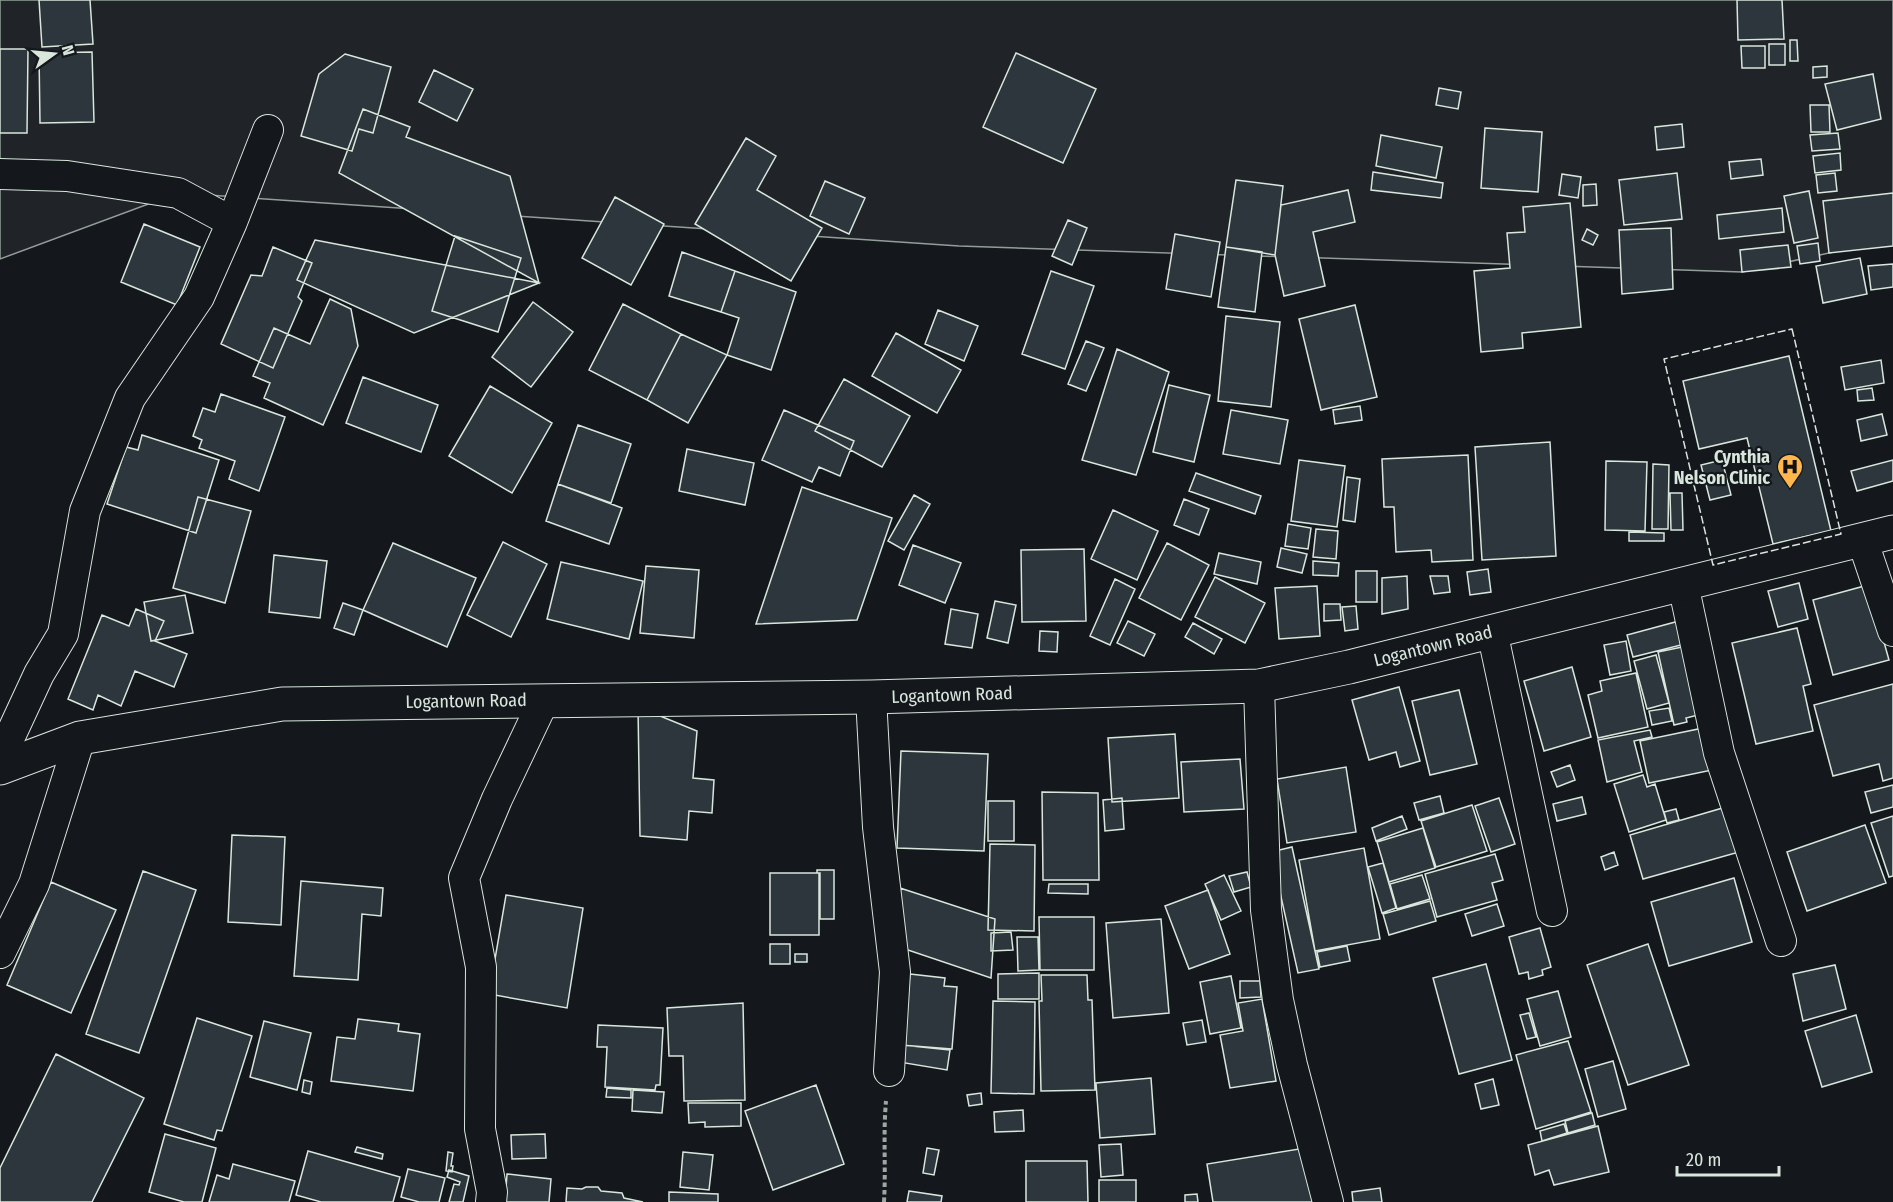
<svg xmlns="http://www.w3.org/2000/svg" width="1893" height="1202" viewBox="0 0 1893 1202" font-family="'Fira Sans Condensed',sans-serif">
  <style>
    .green { fill: #202428; stroke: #939e99; stroke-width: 1.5 }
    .building { fill: #2c363c; stroke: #d8e6dc; stroke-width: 1.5 }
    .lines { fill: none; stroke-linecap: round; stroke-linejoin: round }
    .street-casing { stroke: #d8e6dc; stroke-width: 32 }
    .secondary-casing { stroke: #d8e6dc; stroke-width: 35 }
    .path { stroke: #9da8a2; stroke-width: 4; stroke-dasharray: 4.5 3; stroke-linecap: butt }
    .street { stroke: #14181c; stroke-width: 30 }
    .secondary { stroke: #14181c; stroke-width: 33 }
    .fence { stroke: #d8e6dc; stroke-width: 1.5; stroke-dasharray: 8 3; stroke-linecap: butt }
    .labels { text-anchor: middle; stroke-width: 4.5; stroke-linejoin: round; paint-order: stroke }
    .poi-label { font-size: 18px; font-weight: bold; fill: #d8e6dc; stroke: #14181c; text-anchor: end }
    .street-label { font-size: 18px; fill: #d8e6dc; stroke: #14181c }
  </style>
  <rect width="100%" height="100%" fill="#14181c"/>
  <path class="green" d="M 0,0 L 1893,0 L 1893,239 L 1742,272 L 959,246 L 178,193 L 0,259 Z"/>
  <path class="building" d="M 39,0 L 90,0 L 93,44 L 42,47 Z
    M 1737,0 L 1782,0 L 1784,39 L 1738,40 Z
    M 1790,40 L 1797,40 L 1798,61 L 1790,61 Z
    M 1769,44 L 1785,44 L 1785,65 L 1769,65 Z
    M 1741,46 L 1765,46 L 1765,68 L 1742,68 Z
    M 0,49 L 28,49 L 27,133 L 0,133 Z
    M 92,52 L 94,122 L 40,123 L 39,53 Z
    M 1016,53 L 1096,89 L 1063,163 L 983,127 Z
    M 345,54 L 391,67 L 373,133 L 359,129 L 352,151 L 301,136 L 319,74 Z
    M 1827,66 L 1827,77 L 1813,78 L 1813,67 Z
    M 434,70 L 473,89 L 457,121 L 419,102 Z
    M 1873,74 L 1881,119 L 1837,130 L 1825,84 Z
    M 1439,88 L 1461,92 L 1458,109 L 1436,105 Z
    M 1810,105 L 1829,105 L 1830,132 L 1811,132 Z
    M 363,109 L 410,127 L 406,137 L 510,176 L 539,283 L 339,173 Z
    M 1682,124 L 1684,147 L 1657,150 L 1655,127 Z
    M 1485,128 L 1542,132 L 1538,192 L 1481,188 Z
    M 1838,133 L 1840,149 L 1812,151 L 1810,135 Z
    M 1381,135 L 1442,147 L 1436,178 L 1376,166 Z
    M 746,138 L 776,156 L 757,190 L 822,228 L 791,281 L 695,224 Z
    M 1840,153 L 1841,170 L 1815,173 L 1813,156 Z
    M 1761,159 L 1763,175 L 1731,179 L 1729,162 Z
    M 1373,172 L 1443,183 L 1441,198 L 1371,190 Z
    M 1677,173 L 1682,219 L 1624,225 L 1619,180 Z
    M 1835,173 L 1837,191 L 1818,193 L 1816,175 Z
    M 1562,174 L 1581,177 L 1578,198 L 1559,195 Z
    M 1236,180 L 1283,186 L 1275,255 L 1226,247 Z
    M 825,181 L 865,198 L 849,234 L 810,216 Z
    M 1596,184 L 1597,205 L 1583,206 L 1583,185 Z
    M 1348,190 L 1355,222 L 1313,232 L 1325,286 L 1284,296 L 1275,255 L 1281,205 Z
    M 1809,191 L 1818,238 L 1794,243 L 1784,196 Z
    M 1893,193 L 1893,246 L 1829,253 L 1823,201 Z
    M 615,197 L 664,224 L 631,285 L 582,258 Z
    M 1570,203 L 1581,327 L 1522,333 L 1523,348 L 1481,352 L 1474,271 L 1510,268 L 1507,233 L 1525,232 L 1523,207 Z
    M 1782,208 L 1784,232 L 1719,239 L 1717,215 Z
    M 1068,220 L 1087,228 L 1072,265 L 1052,256 Z
    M 144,224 L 200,247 L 177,305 L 121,282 Z
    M 1671,228 L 1673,289 L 1622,294 L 1619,230 Z
    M 1587,229 L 1598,235 L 1593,245 L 1582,240 Z
    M 1175,234 L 1220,242 L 1211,297 L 1166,289 Z
    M 455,236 L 521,258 L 498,332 L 432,311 Z
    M 315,240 L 539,283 L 414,333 L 297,280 Z
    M 1818,243 L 1820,261 L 1800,264 L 1797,246 Z
    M 1788,245 L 1791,267 L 1742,272 L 1740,250 Z
    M 273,247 L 312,263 L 298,297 L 302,301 L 273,368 L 221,344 L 251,275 L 262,276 Z
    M 1226,247 L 1262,252 L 1255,312 L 1218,307 Z
    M 682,252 L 735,271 L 721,312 L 669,296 Z
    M 1860,258 L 1867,294 L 1823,303 L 1816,266 Z
    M 1893,264 L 1893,287 L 1871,290 L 1868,266 Z
    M 735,271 L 796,292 L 771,370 L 727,355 L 739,318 L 721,312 Z
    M 1051,271 L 1094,286 L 1065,369 L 1022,354 Z
    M 330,299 L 351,309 L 358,346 L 323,425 L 264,398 L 270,383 L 253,376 L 274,328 L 310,344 Z
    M 533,302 L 573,332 L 531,387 L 492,357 Z
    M 623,304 L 681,334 L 647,400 L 589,370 Z
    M 1355,305 L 1377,397 L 1321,410 L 1299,319 Z
    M 938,310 L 978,326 L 964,361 L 925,344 Z
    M 1226,316 L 1280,322 L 1271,407 L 1218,401 Z
    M 896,333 L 961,370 L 937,413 L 872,376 Z
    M 681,334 L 727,355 L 688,423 L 647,400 Z
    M 1086,341 L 1104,348 L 1086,391 L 1068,384 Z
    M 1117,349 L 1169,372 L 1136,475 L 1082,460 Z
    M 1789,356 L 1831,531 L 1773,544 L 1747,438 L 1699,449 L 1683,381 Z
    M 1881,360 L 1884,383 L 1845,390 L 1841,367 Z
    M 363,377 L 438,405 L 421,452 L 346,423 Z
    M 844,379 L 910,416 L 882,467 L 815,431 Z
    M 1169,385 L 1210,395 L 1194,462 L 1153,452 Z
    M 490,386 L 552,423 L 512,493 L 449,456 Z
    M 1872,388 L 1874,400 L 1858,401 L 1857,390 Z
    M 221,394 L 285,417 L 259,491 L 229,479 L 235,461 L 199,448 L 202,440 L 193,436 L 203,408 L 215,412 Z
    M 1360,406 L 1362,420 L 1335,424 L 1333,410 Z
    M 784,410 L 854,441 L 840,476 L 819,467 L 812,482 L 762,460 Z
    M 1231,410 L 1288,420 L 1280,464 L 1223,454 Z
    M 1882,414 L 1887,435 L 1861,441 L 1857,420 Z
    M 578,425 L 631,444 L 611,503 L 558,484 Z
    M 142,435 L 219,460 L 196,533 L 107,504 L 126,447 L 138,450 Z
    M 1550,442 L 1556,556 L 1482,560 L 1475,447 Z
    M 687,449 L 754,463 L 745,505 L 679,491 Z
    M 1468,455 L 1473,560 L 1432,562 L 1431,550 L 1396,552 L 1394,507 L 1384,507 L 1382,459 Z
    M 1299,460 L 1345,466 L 1337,527 L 1291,521 Z
    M 1722,460 L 1731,495 L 1710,500 L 1701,465 Z
    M 1893,460 L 1893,481 L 1857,491 L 1851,471 Z
    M 1606,461 L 1647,462 L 1645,531 L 1605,530 Z
    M 1653,464 L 1669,465 L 1668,529 L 1652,529 Z
    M 1196,473 L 1261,496 L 1255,514 L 1189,491 Z
    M 1347,477 L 1360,479 L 1355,522 L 1343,520 Z
    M 558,484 L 622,508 L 609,544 L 546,521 Z
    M 802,487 L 892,518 L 857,620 L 756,624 Z
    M 1670,493 L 1682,493 L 1683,530 L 1671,530 Z
    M 914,495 L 930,504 L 904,550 L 888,541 Z
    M 198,497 L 251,511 L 225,603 L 173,588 Z
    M 1184,499 L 1209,509 L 1199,535 L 1174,525 Z
    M 1113,510 L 1158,531 L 1137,580 L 1091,559 Z
    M 1288,524 L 1311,528 L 1308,549 L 1285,546 Z
    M 1316,529 L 1338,531 L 1336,559 L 1313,557 Z
    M 1629,532 L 1664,533 L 1664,541 L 1629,541 Z
    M 503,542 L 547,564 L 511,637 L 467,615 Z
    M 393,543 L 476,578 L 447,647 L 363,610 Z
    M 1167,543 L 1209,565 L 1181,620 L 1139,598 Z
    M 913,545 L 961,563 L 945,603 L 899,585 Z
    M 1281,548 L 1307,554 L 1302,573 L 1277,567 Z
    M 1084,549 L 1086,621 L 1022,622 L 1021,550 Z
    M 1219,553 L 1261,562 L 1257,584 L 1214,574 Z
    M 274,555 L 327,561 L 320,618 L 269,612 Z
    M 1313,561 L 1339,563 L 1338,576 L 1313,575 Z
    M 561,562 L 643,581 L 629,639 L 547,619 Z
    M 646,566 L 699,570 L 694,638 L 640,633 Z
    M 1488,569 L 1491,592 L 1470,595 L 1467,572 Z
    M 1356,571 L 1377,571 L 1377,602 L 1356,602 Z
    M 1407,576 L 1408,609 L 1382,614 L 1382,578 Z
    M 1430,576 L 1448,576 L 1450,592 L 1434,594 Z
    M 1215,577 L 1265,603 L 1245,643 L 1195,617 Z
    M 1115,579 L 1135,589 L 1110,645 L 1090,636 Z
    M 1799,583 L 1808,619 L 1778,627 L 1768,591 Z
    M 1868,585 L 1889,660 L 1833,675 L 1813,600 Z
    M 1317,586 L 1320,636 L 1279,639 L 1275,588 Z
    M 185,595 L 193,633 L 151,641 L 144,602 Z
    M 995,601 L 1016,605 L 1008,643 L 987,638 Z
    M 343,603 L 363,610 L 354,635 L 334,628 Z
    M 1324,604 L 1340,604 L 1341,620 L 1324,621 Z
    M 1356,606 L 1358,629 L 1345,631 L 1342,607 Z
    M 136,609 L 164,621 L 155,641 L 187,654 L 174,687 L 135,671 L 121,706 L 98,695 L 93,710 L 68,699 L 102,615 L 129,626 Z
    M 951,609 L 978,614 L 972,648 L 945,644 Z
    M 1128,621 L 1155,634 L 1144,656 L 1117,643 Z
    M 1679,621 L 1685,644 L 1633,657 L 1627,635 Z
    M 1193,623 L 1222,639 L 1214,654 L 1185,637 Z
    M 1797,628 L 1811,684 L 1803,686 L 1813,731 L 1756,744 L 1732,643 Z
    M 1040,631 L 1058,632 L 1057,652 L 1039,651 Z
    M 1626,641 L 1631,671 L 1610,675 L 1604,645 Z
    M 1687,646 L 1702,714 L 1686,718 L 1687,722 L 1674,725 L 1658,652 Z
    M 1656,655 L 1669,703 L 1647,709 L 1634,661 Z
    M 1572,667 L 1591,737 L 1544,751 L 1524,681 Z
    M 1636,673 L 1648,727 L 1598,738 L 1588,695 L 1602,691 L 1600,681 Z
    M 1893,684 L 1893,778 L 1883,781 L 1879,764 L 1833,776 L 1814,705 Z
    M 1399,687 L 1420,761 L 1400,767 L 1396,752 L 1369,760 L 1352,700 Z
    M 1459,690 L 1477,764 L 1430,775 L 1412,701 Z
    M 638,707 L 697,731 L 693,778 L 714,780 L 712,813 L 689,811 L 687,840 L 640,836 Z
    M 1669,708 L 1672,721 L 1652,725 L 1649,711 Z
    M 1708,727 L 1717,769 L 1649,783 L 1640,741 Z
    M 1650,730 L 1652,737 L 1634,741 L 1642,772 L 1607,782 L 1598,740 Z
    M 1175,734 L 1179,798 L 1112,802 L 1108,738 Z
    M 901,751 L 988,754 L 984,851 L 897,848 Z
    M 1240,759 L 1244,809 L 1184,812 L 1181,762 Z
    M 1570,765 L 1575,780 L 1557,787 L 1551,772 Z
    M 1346,767 L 1356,832 L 1287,843 L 1277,779 Z
    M 1643,775 L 1647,787 L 1655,784 L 1666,820 L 1629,832 L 1614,784 Z
    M 1893,785 L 1893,807 L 1871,813 L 1865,792 Z
    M 1042,792 L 1098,793 L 1099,880 L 1043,880 Z
    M 1440,796 L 1444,813 L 1419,820 L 1414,803 Z
    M 1582,797 L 1586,814 L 1557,821 L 1553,804 Z
    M 1122,798 L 1124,829 L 1105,831 L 1103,800 Z
    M 1499,798 L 1515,844 L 1491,852 L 1475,806 Z
    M 988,801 L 1014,801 L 1014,841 L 988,841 Z
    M 1472,805 L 1487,851 L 1436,867 L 1421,821 Z
    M 1726,807 L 1739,852 L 1643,879 L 1630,835 Z
    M 1676,809 L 1679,820 L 1667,823 L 1664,812 Z
    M 1402,816 L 1407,829 L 1376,841 L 1372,828 Z
    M 1893,816 L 1893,876 L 1889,877 L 1871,823 Z
    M 1865,825 L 1886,883 L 1807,911 L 1787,852 Z
    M 1423,828 L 1435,868 L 1389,882 L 1377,842 Z
    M 232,835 L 285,837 L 281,925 L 228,922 Z
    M 990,844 L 1035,845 L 1034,931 L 988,930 Z
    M 1292,847 L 1319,969 L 1298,973 L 1271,852 Z
    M 1364,848 L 1380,939 L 1315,951 L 1299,860 Z
    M 1614,852 L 1618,865 L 1605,870 L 1601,857 Z
    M 1495,854 L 1503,880 L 1492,883 L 1497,900 L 1437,917 L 1425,874 Z
    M 1383,863 L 1396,908 L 1382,913 L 1368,867 Z
    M 817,870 L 834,870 L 834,919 L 820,919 L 820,873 L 817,873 Z
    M 143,871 L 196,890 L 139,1053 L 86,1034 Z
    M 1247,872 L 1251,887 L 1234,892 L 1229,876 Z
    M 770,873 L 819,873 L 819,935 L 770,935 Z
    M 1224,875 L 1241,911 L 1221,920 L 1205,884 Z
    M 1422,875 L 1430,899 L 1397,909 L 1390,884 Z
    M 1734,878 L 1752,942 L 1669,966 L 1651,902 Z
    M 301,881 L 383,888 L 381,916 L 362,914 L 358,980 L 294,976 Z
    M 51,882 L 116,910 L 71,1013 L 7,985 Z
    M 1049,884 L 1088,884 L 1088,894 L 1048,893 Z
    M 900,888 L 995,919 L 991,978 L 896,946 Z
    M 1208,890 L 1230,954 L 1189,969 L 1165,906 Z
    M 506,895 L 583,908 L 567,1008 L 489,994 Z
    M 1430,901 L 1436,921 L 1389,935 L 1383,914 Z
    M 1497,904 L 1504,926 L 1472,936 L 1465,914 Z
    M 1039,917 L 1094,917 L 1094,970 L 1040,970 Z
    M 1161,919 L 1169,1013 L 1113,1018 L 1106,923 Z
    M 1540,928 L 1551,967 L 1542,970 L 1543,975 L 1529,979 L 1528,972 L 1519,974 L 1509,937 Z
    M 1011,932 L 1013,950 L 991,951 L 991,933 Z
    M 1017,937 L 1038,937 L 1039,970 L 1018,971 Z
    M 770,944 L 790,944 L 790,964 L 770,964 Z
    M 1648,944 L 1689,1065 L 1628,1085 L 1587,965 Z
    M 1347,946 L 1350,961 L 1320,967 L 1317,952 Z
    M 795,954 L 807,954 L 807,962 L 795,962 Z
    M 1486,964 L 1512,1060 L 1459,1074 L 1433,978 Z
    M 1835,965 L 1846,1009 L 1803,1021 L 1793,974 Z
    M 1039,973 L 1039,999 L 998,999 L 998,974 Z
    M 910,974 L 945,978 L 944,986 L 957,987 L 952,1049 L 901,1045 L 906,982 L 909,983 Z
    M 1041,975 L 1087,975 L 1088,1000 L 1092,1000 L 1095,1090 L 1041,1091 L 1039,1001 L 1042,1001 Z
    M 1231,976 L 1241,1028 L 1210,1034 L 1200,982 Z
    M 1240,981 L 1260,981 L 1261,997 L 1240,998 Z
    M 1558,991 L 1571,1037 L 1540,1046 L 1527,999 Z
    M 1262,999 L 1276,1081 L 1230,1088 L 1220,1035 L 1243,1031 L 1238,1003 Z
    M 993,1001 L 1035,1002 L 1034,1094 L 991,1093 Z
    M 743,1003 L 745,1100 L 684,1101 L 683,1056 L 669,1056 L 667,1008 Z
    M 1529,1013 L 1536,1037 L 1527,1039 L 1520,1015 Z
    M 1856,1015 L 1872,1072 L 1822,1087 L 1805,1031 Z
    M 197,1018 L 252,1036 L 222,1131 L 217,1130 L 214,1140 L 164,1124 Z
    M 358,1019 L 399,1024 L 398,1031 L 420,1034 L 413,1091 L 331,1081 L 337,1037 L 355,1039 Z
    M 1202,1020 L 1206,1042 L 1187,1045 L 1183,1023 Z
    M 264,1021 L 311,1033 L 297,1090 L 250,1077 Z
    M 598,1025 L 663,1028 L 660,1085 L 656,1085 L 655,1090 L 605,1087 L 607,1047 L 597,1047 Z
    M 1568,1041 L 1591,1112 L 1536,1129 L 1516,1055 Z
    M 902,1045 L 950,1050 L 947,1070 L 899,1062 Z
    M 56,1054 L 144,1098 L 92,1202 L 0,1202 L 0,1168 Z
    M 1613,1061 L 1626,1109 L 1598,1117 L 1585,1069 Z
    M 1151,1078 L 1155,1134 L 1100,1138 L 1096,1083 Z
    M 1493,1079 L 1499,1105 L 1481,1109 L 1475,1084 Z
    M 304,1080 L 312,1082 L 310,1094 L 302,1092 Z
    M 816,1085 L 844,1164 L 773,1190 L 745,1111 Z
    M 607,1088 L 631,1090 L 631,1098 L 606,1097 Z
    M 633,1090 L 664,1092 L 662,1113 L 632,1111 Z
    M 981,1093 L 982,1104 L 969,1106 L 967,1095 Z
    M 688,1103 L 741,1103 L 741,1126 L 705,1127 L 705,1122 L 689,1123 Z
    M 1023,1110 L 1024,1131 L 995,1132 L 994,1112 Z
    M 1592,1113 L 1595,1125 L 1568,1133 L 1565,1121 Z
    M 1564,1124 L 1567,1133 L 1542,1141 L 1540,1131 Z
    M 1598,1126 L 1609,1172 L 1554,1185 L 1549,1170 L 1535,1175 L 1528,1145 Z
    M 165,1134 L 216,1148 L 202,1202 L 184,1202 L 149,1192 Z
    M 545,1134 L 546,1158 L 512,1159 L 511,1135 Z
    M 1121,1144 L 1123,1175 L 1101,1177 L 1099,1145 Z
    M 357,1147 L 383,1154 L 382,1159 L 355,1152 Z
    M 927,1148 L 939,1150 L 934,1175 L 923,1173 Z
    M 1305,1148 L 1314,1202 L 1213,1202 L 1207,1164 Z
    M 308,1151 L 400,1177 L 393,1202 L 321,1202 L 296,1195 Z
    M 448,1152 L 453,1153 L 451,1166 L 453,1166 L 452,1172 L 446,1171 Z
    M 683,1152 L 713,1155 L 709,1190 L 680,1187 Z
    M 1026,1161 L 1087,1161 L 1088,1202 L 1026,1202 Z
    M 233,1164 L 295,1181 L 289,1202 L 209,1202 L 217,1175 L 229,1179 Z
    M 408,1169 L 445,1178 L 439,1202 L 419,1202 L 401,1197 Z
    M 449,1170 L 469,1176 L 463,1202 L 449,1202 L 454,1184 L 459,1185 L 460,1182 L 447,1177 Z
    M 507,1174 L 551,1179 L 549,1202 L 496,1202 L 506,1188 Z
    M 1099,1180 L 1136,1180 L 1136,1202 L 1099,1202 Z
    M 586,1187 L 598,1187 L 601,1191 L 622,1193 L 624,1198 L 643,1202 L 566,1202 L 567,1188 L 582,1189 Z
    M 1380,1188 L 1382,1202 L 1353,1202 L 1352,1192 Z
    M 909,1191 L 942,1196 L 941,1202 L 907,1202 Z
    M 669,1192 L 718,1194 L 718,1202 L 669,1202 Z
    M 1197,1194 L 1198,1202 L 1185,1202 L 1185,1195 Z"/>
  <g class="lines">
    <defs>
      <path id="street" d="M 0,174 L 67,176 L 178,193 L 232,222
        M 1862,539 L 1893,631
        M 1683,584 L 1719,753 L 1781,941
        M 1492,631 L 1552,911
        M 1259,686 L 1266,910 L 1278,1000 L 1292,1065 L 1328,1202
        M 871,697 L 878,827 L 895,972 L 889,1071
        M 0,758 L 39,674 L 63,634 L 85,511 L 130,398 L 199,297 L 232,222 L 268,130
        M 0,953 L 34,884 L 80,738
        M 491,1202 L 492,1192 L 480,1129 L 481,967 L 464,878 L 497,799 L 544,700"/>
      <path id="secondary" d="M 0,768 L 80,738 L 282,704 L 871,697 L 1259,686 L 1349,667 L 1893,532"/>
    </defs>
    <use href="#street" class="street-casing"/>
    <use href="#secondary" class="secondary-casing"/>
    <path class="path" d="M 884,1202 C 886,1168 883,1135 886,1101"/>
    <use href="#street" class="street"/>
    <use href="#secondary" class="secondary"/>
    <path class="fence" d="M 1792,329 L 1841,534 L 1713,565 L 1664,359 Z"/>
  </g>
  <defs>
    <symbol id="hospital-pin" viewBox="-11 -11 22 30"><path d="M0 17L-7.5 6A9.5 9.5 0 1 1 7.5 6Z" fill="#ffb74d" stroke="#14181c"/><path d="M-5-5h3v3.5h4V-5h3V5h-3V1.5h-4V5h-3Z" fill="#111"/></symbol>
  </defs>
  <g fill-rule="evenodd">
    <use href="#hospital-pin" x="1775" y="452" width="30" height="40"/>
  </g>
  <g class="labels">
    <g class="poi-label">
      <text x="1770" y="463">Cynthia<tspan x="1770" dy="21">Nelson Clinic</tspan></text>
    </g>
    <g class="street-label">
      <text transform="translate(1433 646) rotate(-14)" y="6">Logantown Road</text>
      <text transform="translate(952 695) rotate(-2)" y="6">Logantown Road</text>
      <text transform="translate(466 701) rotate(-1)" y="6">Logantown Road</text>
    </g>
  </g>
  <g transform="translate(54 54) rotate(75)" stroke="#14181c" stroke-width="4.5" paint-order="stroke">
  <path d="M0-4.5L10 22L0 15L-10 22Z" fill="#d8e6dc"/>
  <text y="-9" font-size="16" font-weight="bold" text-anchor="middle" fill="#d8e6dc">N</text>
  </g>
  <path d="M1677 1166v9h102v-9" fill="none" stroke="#d8e6dc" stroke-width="3"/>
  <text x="1686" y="1166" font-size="18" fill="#d8e6dc" stroke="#14181c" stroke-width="4.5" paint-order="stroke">20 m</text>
</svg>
